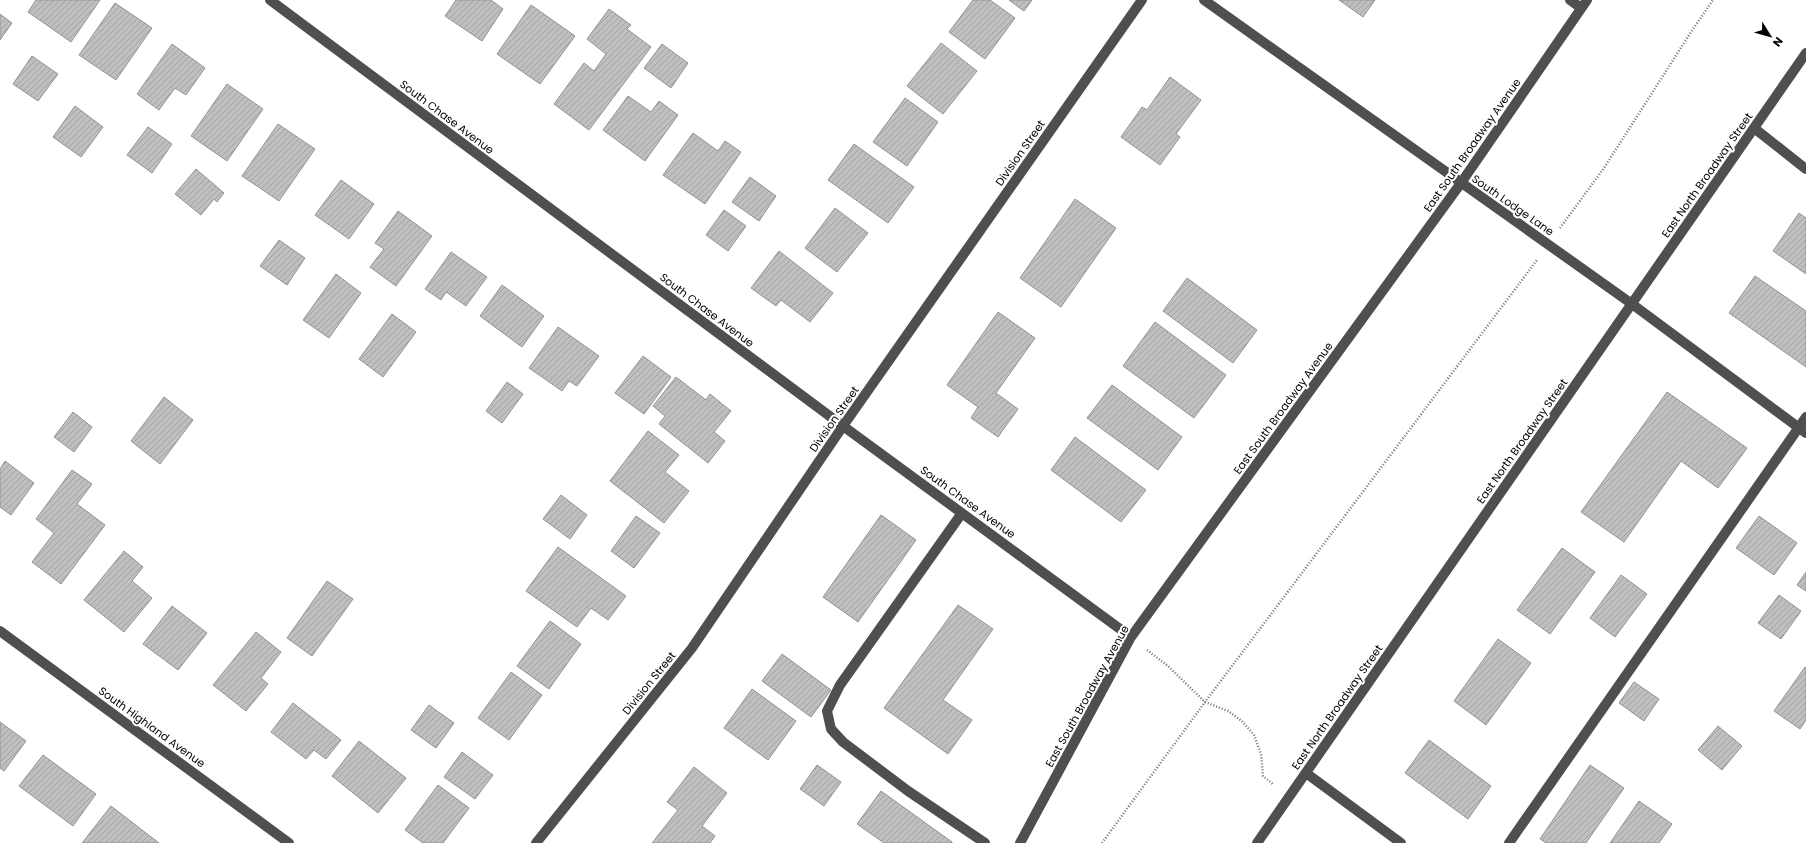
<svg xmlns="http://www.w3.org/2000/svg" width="1806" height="843" viewBox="0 0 1806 843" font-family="Poppins,sans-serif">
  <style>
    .building { fill: url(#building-hatch); stroke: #939393 }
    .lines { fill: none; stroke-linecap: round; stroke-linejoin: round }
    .path { stroke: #717171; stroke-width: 2.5; stroke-dasharray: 1 2; stroke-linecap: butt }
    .minor { stroke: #4f4f4f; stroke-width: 10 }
    .labels { text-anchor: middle; stroke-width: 4; stroke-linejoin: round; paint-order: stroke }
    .street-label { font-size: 11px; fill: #000; stroke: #fff }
  </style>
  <defs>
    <pattern id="building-hatch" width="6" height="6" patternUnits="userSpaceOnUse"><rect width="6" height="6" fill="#bfbfbf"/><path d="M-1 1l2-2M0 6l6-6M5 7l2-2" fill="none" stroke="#a2a2a2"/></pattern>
  </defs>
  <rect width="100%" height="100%" fill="#fff"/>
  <path class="building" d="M 36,0 L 100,0 L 71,42 L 28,12 Z
    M 456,0 L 491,0 L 503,9 L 482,41 L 445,16 Z
    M 973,0 L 990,0 L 1015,18 L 985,59 L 949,32 Z
    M 1009,0 L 1032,0 L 1024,11 Z
    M 1339,0 L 1375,0 L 1363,17 Z
    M 115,3 L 152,28 L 116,80 L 79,55 Z
    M 531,5 L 575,36 L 540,84 L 497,54 Z
    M 609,9 L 631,25 L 627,29 L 651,47 L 589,130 L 554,104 L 584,63 L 594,71 L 606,54 L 587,39 Z
    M 0,14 L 12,23 L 0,40 Z
    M 941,43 L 977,71 L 943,114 L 907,86 Z
    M 172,44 L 205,68 L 186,95 L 175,88 L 159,110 L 137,94 Z
    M 662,44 L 688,63 L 671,88 L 644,68 Z
    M 32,56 L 58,74 L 38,101 L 13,84 Z
    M 1170,77 L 1201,100 L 1176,134 L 1180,137 L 1160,165 L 1121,137 L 1142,107 L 1147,110 Z
    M 227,84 L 263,109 L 227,161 L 191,136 Z
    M 628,96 L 651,112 L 659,101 L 678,115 L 645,161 L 603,130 Z
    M 905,98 L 938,122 L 907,166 L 873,142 Z
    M 75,106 L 103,127 L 81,157 L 53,137 Z
    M 278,124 L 315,149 L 279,201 L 242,176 Z
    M 148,127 L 172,144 L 152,173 L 127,155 Z
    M 693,133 L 718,151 L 725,141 L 741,152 L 705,204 L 663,175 Z
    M 854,144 L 914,187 L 888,223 L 828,180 Z
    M 196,169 L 224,193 L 217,202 L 214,199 L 201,215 L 175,194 Z
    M 750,177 L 776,196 L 759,221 L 732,202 Z
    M 341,180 L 374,204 L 349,239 L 315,215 Z
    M 1075,199 L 1116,228 L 1061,307 L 1020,278 Z
    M 835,208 L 868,233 L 837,272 L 805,248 Z
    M 724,210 L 746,226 L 728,251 L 706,235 Z
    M 398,211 L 432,236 L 396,286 L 370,267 L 384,249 L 375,243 Z
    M 1799,213 L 1806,218 L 1806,274 L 1773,251 Z
    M 279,240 L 305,258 L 287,285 L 260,266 Z
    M 779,251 L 833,293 L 810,322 L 781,300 L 776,306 L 751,288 Z
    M 451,252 L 487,277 L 466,306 L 446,292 L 441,300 L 425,289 Z
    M 336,274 L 361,293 L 329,338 L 303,320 Z
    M 1755,276 L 1806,311 L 1806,367 L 1729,313 Z
    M 1187,278 L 1257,330 L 1233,363 L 1163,311 Z
    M 502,285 L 544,316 L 522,347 L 480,316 Z
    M 998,312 L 1035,338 L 996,393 L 1018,409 L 998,437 L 971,418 L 978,407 L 947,385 Z
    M 392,314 L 416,332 L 383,377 L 359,359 Z
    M 1155,322 L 1226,375 L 1194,418 L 1123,366 Z
    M 558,327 L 599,356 L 577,386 L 569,381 L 562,391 L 529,368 Z
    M 643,356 L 671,377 L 644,414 L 615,393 Z
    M 676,377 L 706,400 L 710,394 L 731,411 L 714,432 L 725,441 L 708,463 L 659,424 L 665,416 L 653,406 Z
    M 507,382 L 523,394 L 502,423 L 486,411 Z
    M 1112,385 L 1182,437 L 1158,470 L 1087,418 Z
    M 1667,392 L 1747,448 L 1718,488 L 1681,461 L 1624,542 L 1581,512 Z
    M 164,397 L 193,420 L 160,464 L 131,441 Z
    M 73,412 L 92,427 L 74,452 L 54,437 Z
    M 648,431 L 679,455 L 665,472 L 689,491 L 664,523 L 610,481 Z
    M 1075,437 L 1146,490 L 1121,522 L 1051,470 Z
    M 5,461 L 34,483 L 11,515 L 0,507 L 0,469 Z
    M 72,470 L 92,484 L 77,504 L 105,525 L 61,584 L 32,562 L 54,533 L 36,519 Z
    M 561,495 L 587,515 L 570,539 L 543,519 Z
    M 881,515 L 916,540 L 858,622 L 823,597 Z
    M 636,516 L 660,533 L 634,568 L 611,551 Z
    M 1759,516 L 1797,543 L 1774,575 L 1736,548 Z
    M 558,547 L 626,596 L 608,620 L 591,608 L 577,627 L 526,591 Z
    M 1562,548 L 1595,572 L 1550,634 L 1517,610 Z
    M 124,551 L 143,567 L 132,581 L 152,598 L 124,632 L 84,600 Z
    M 1806,572 L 1806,591 L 1797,585 Z
    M 1621,575 L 1647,594 L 1615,637 L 1590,618 Z
    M 327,581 L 353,599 L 312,656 L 287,638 Z
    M 1779,595 L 1801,611 L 1781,639 L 1758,623 Z
    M 958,605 L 993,629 L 943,700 L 972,720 L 948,754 L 884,708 Z
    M 172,606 L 207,633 L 178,670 L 143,644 Z
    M 550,621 L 581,644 L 549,689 L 517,666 Z
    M 256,632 L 281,652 L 261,678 L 268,684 L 246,711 L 213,685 Z
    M 1498,639 L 1531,663 L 1486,725 L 1454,701 Z
    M 782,654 L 831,690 L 811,717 L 762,681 Z
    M 1805,667 L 1806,668 L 1806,720 L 1800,729 L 1774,711 Z
    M 511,672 L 542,695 L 509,740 L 478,718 Z
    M 1634,682 L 1659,699 L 1644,721 L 1619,703 Z
    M 752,689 L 796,721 L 768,760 L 724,728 Z
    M 293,703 L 341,740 L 326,759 L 314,750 L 306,759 L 271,732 Z
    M 429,705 L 454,723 L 436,748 L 411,730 Z
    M 0,722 L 26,741 L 4,771 L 0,768 Z
    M 1718,726 L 1742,746 L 1722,770 L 1698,750 Z
    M 1429,740 L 1491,786 L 1468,819 L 1405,773 Z
    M 359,741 L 406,778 L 378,813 L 332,776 Z
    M 462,752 L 493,775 L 475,799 L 444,777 Z
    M 43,755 L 96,794 L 73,826 L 19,786 Z
    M 817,765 L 841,782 L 824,806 L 800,789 Z
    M 1590,765 L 1624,788 L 1586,843 L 1546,843 L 1540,839 Z
    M 694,767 L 727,793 L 702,826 L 715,836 L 710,843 L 652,843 L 678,810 L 667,802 Z
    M 438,785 L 469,808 L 443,843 L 423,843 L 405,830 Z
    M 881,791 L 952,842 L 952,843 L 884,843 L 857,824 Z
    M 1639,801 L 1672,824 L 1659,843 L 1610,843 Z
    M 111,806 L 159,843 L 82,843 Z"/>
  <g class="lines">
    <path class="path" d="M 1560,228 L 1604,168 L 1691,32 L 1713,0
      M 1147,650 L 1168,666 L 1205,702 L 1228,711 L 1242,721 L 1254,735 L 1261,754 L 1263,776 L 1274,785
      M 1102,843 L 1205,702 L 1537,260"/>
    <path class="minor" d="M 270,0 L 843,426 L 1131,637
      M 1204,0 L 1632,304 L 1806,433
      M 1570,0 L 1581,8
      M 1754,128 L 1806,169
      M 962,513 L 840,685 L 827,711 L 831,729 L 843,742 L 908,791 L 985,843
      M 0,631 L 289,843
      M 1306,773 L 1401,843
      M 536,843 L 692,648 L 843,426 L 1142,0
      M 1020,843 L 1131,637 L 1461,183 L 1587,0
      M 1257,843 L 1806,53
      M 1509,843 L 1806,417"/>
  </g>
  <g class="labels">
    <g class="street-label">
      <text transform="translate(447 117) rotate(37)" y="4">South Chase Avenue</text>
      <text transform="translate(1472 145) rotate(-55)" y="4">East South Broadway Avenue</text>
      <text transform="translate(1020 153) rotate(-55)" y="4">Division Street</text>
      <text transform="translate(1707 175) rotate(-55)" y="4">East North Broadway Street</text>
      <text transform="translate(1513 205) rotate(35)" y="4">South Lodge Lane</text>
      <text transform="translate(707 310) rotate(37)" y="4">South Chase Avenue</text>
      <text transform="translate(1283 408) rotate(-54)" y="4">East South Broadway Avenue</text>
      <text transform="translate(834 419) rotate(-55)" y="4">Division Street</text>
      <text transform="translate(1522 441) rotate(-55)" y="4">East North Broadway Street</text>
      <text transform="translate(968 502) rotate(36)" y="4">South Chase Avenue</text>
      <text transform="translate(649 683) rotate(-51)" y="4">Division Street</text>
      <text transform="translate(1087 696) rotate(-61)" y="4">East South Broadway Avenue</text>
      <text transform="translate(1337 707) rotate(-55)" y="4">East North Broadway Street</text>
      <text transform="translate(152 727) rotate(36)" y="4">South Highland Avenue</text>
    </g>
  </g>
  <g transform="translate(1770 36) rotate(127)" stroke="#ffffff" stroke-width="3" paint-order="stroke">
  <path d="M0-3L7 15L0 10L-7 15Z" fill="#000000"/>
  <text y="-6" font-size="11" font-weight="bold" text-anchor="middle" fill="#000000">N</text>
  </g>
</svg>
